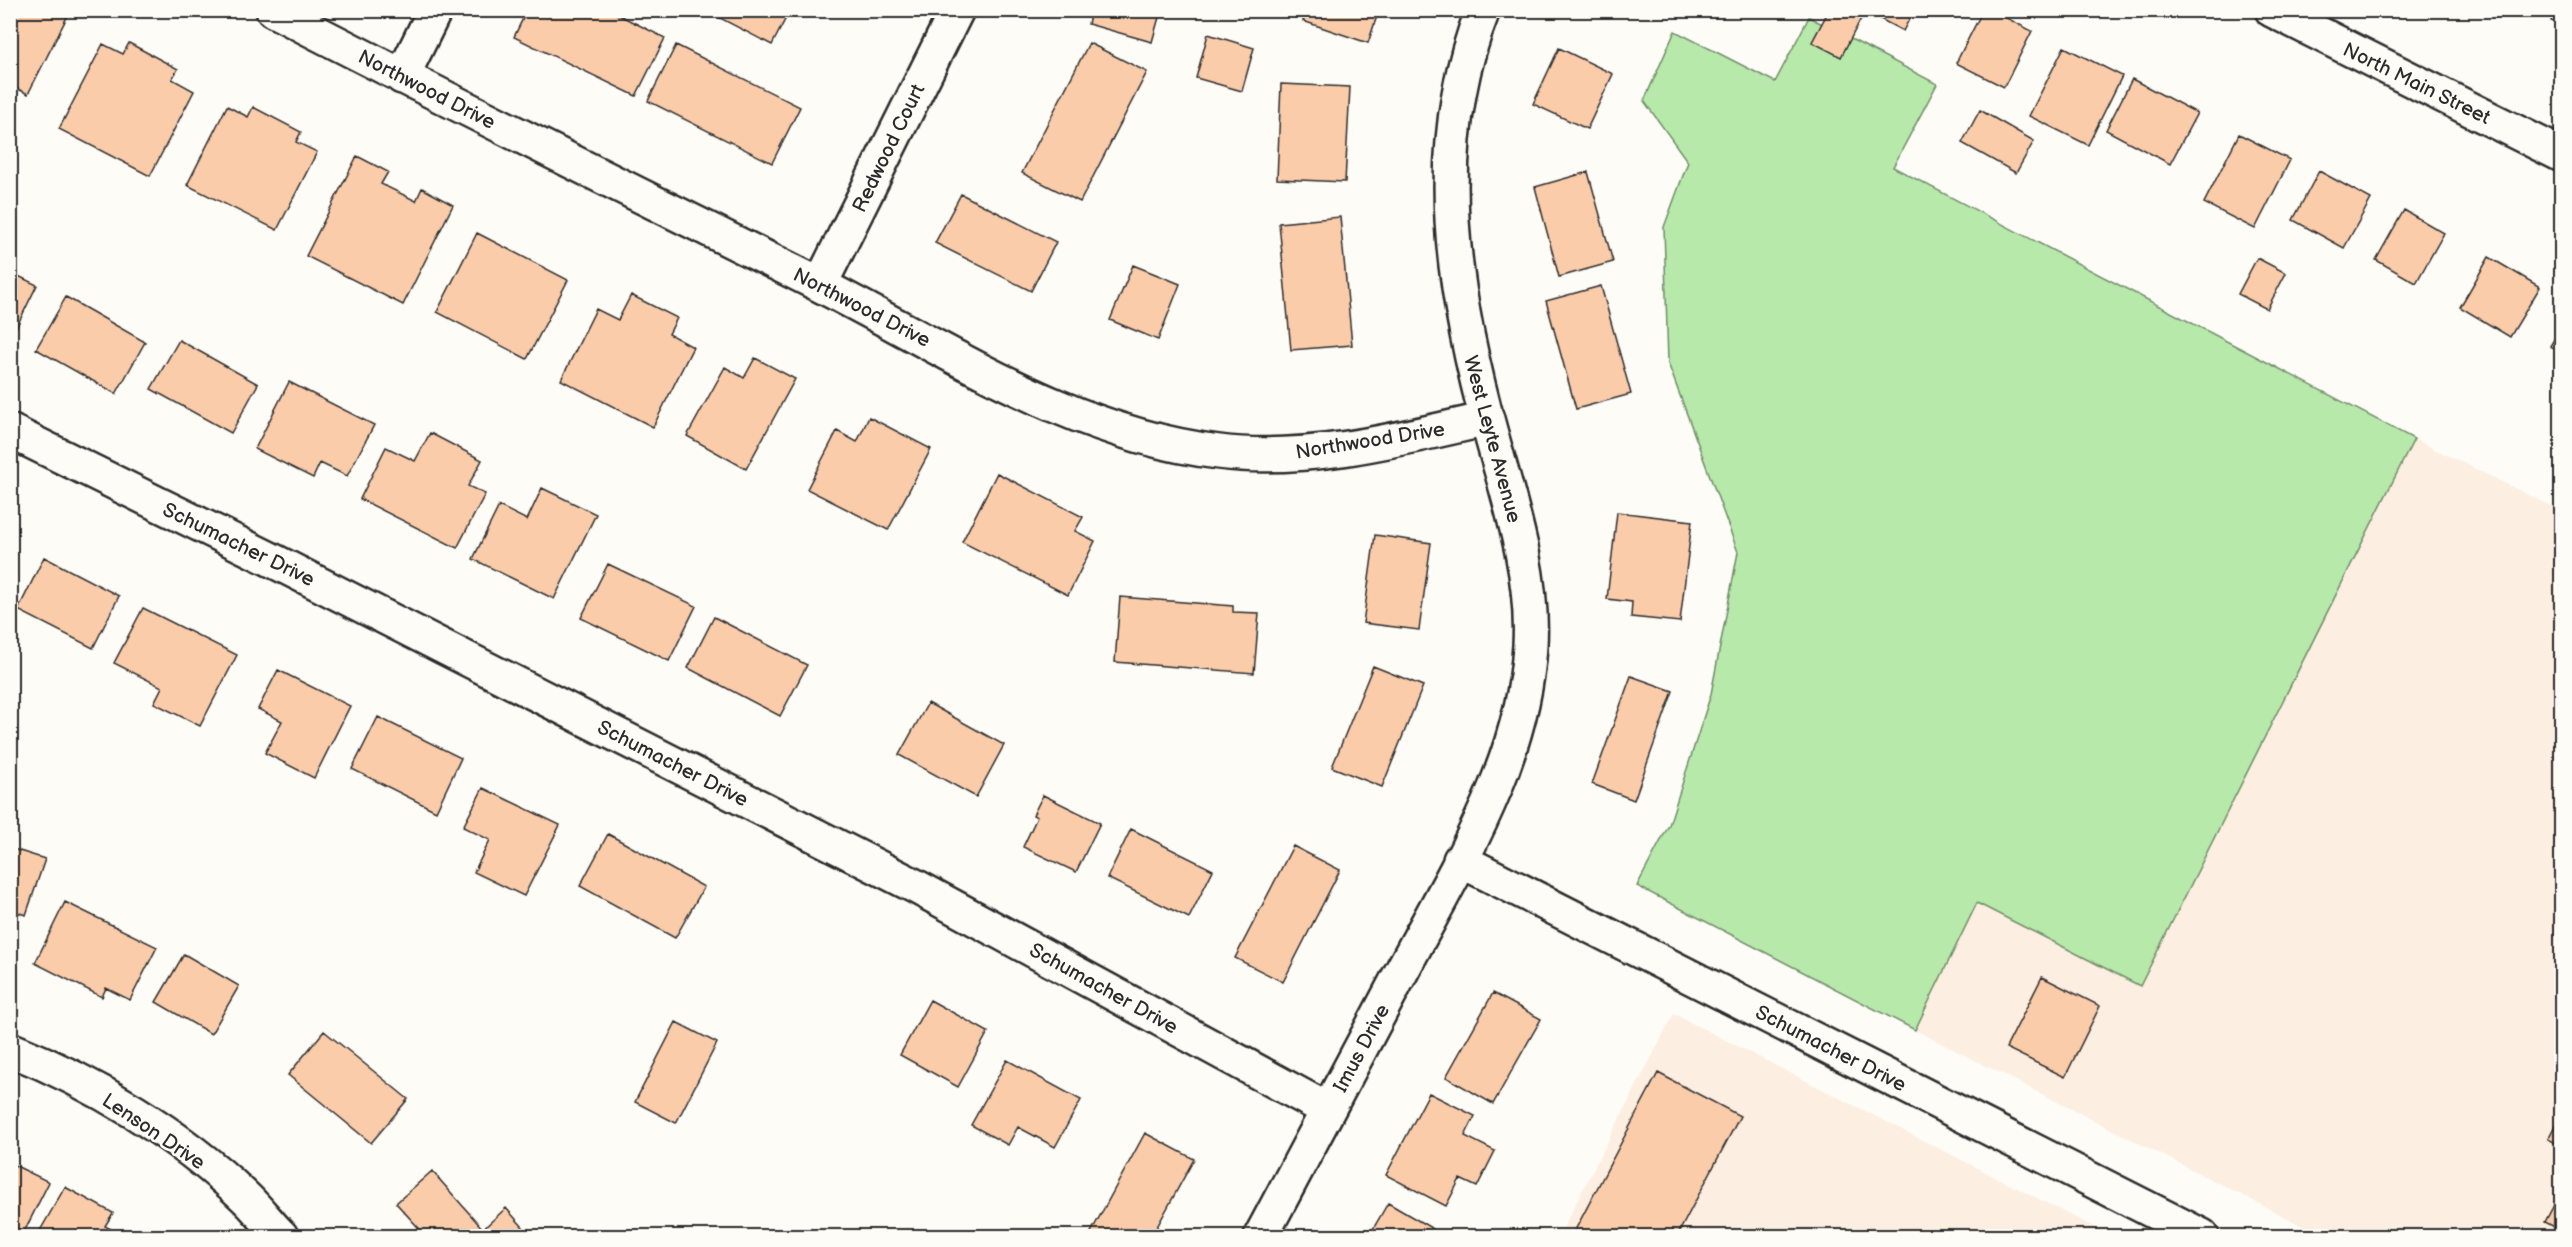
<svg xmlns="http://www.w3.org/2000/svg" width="2572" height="1247" viewBox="0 0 2572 1247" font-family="'Balsamiq Sans',sans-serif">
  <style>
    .built { fill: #fceee0 }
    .green { fill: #b7e9aa; stroke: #718a6a; stroke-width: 1.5 }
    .building { fill: #fbccaa; stroke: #2b2b2b; stroke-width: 1.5 }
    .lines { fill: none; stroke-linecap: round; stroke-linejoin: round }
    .minor-casing { stroke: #2b2b2b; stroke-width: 38 }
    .major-casing { stroke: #2b2b2b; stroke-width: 38 }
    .minor { stroke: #fdfcf7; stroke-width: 33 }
    .major { stroke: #fdfcf7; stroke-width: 33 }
    .labels { text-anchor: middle; stroke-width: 5; stroke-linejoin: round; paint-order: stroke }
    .street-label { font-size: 20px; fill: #2b2b2b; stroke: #fdfcf7 }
  </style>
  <rect width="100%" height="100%" fill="#fdfcf7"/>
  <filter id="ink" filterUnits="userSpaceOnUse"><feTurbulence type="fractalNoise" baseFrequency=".0167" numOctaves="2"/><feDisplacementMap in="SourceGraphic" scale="12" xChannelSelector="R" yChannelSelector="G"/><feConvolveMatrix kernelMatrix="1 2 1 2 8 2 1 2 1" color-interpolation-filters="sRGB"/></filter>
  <g filter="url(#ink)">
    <path class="built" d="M 2414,439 L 2561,511 L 2561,1236 L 2323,1236 L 1915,1030 L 1977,903 L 2140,986 Z
      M 1674,1014 L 2111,1236 L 1559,1236 Z"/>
    <path class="green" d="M 1809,17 L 1937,84 L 1893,167 L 2414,439 L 2140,986 L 1977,903 L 1915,1030 L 1637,886 L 1669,825 L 1711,694 L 1738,552 L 1668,363 L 1664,227 L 1688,162 L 1644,101 L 1675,31 L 1775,82 Z"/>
    <path class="building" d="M 10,10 L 54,10 L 67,17 L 28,94 L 10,85 Z
      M 527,10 L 609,10 L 665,38 L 636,96 L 514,37 Z
      M 721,10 L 790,10 L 772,45 L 718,17 Z
      M 1091,10 L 1161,10 L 1152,42 L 1088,24 Z
      M 1306,10 L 1379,10 L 1368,43 L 1303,21 Z
      M 1829,10 L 1851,12 L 1852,10 L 1914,10 L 1903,31 L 1865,11 L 1841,57 L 1812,42 Z
      M 1983,10 L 1991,10 L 2032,31 L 2004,87 L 1956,63 Z
      M 2556,10 L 2562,10 L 2562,27 L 2551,21 Z
      M 1208,34 L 1254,48 L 1242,91 L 1196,78 Z
      M 129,43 L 178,69 L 172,79 L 194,91 L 150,176 L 59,129 L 103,44 L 123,54 Z
      M 1089,43 L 1147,72 L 1080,202 L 1022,173 Z
      M 676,45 L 800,107 L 772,163 L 648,101 Z
      M 2064,47 L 2122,76 L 2088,145 L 2029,116 Z
      M 1559,48 L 1613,74 L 1587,129 L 1533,104 Z
      M 2132,79 L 2197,113 L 2170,164 L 2106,130 Z
      M 1281,84 L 1350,87 L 1345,182 L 1277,179 Z
      M 227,106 L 248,117 L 253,107 L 301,132 L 296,142 L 317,152 L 277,230 L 187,185 Z
      M 1980,110 L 2034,141 L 2016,173 L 1962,143 Z
      M 2239,134 L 2290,160 L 2255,229 L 2204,203 Z
      M 357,156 L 388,172 L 381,184 L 416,201 L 422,188 L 453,205 L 403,305 L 306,256 Z
      M 2319,171 L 2371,199 L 2344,248 L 2293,220 Z
      M 1588,172 L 1613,262 L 1559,277 L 1535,187 Z
      M 961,194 L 1056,242 L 1031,291 L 935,243 Z
      M 2404,210 L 2444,233 L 2416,283 L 2376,260 Z
      M 1340,217 L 1352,345 L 1291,350 L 1279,223 Z
      M 477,233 L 568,280 L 527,359 L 437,312 Z
      M 2489,257 L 2540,287 L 2510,337 L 2460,307 Z
      M 2257,258 L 2286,273 L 2267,309 L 2238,294 Z
      M 1133,265 L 1180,284 L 1158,340 L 1110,320 Z
      M 10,272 L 37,285 L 12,336 L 10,335 Z
      M 1601,286 L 1631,394 L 1576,409 L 1546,301 Z
      M 631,295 L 677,318 L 669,334 L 693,347 L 653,427 L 561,380 L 596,309 L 618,320 Z
      M 66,297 L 145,342 L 116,394 L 36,349 Z
      M 2562,326 L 2562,352 L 2550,346 Z
      M 179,340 L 258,384 L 231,433 L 151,389 Z
      M 755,358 L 795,379 L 746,469 L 687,436 L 725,367 L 744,378 Z
      M 289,382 L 374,425 L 347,476 L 320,463 L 313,478 L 255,449 Z
      M 869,417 L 931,449 L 888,530 L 807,489 L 837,431 L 857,442 Z
      M 430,433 L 482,460 L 468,486 L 485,494 L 457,548 L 360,499 L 386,447 L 415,461 Z
      M 997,473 L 1083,517 L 1075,531 L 1095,541 L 1068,595 L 962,542 Z
      M 542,488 L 596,514 L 554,599 L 473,559 L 499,506 L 527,520 Z
      M 1617,512 L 1692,521 L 1680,622 L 1631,617 L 1632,602 L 1607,599 Z
      M 1375,535 L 1431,543 L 1419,630 L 1363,623 Z
      M 44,557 L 119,596 L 93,648 L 18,610 Z
      M 608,564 L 696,606 L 669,661 L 581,618 Z
      M 1120,597 L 1233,606 L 1233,612 L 1259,613 L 1254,673 L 1115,662 Z
      M 143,608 L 237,655 L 200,726 L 154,703 L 162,687 L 114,663 Z
      M 714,617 L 807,665 L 780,716 L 688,668 Z
      M 1373,666 L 1423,686 L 1382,787 L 1332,767 Z
      M 278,670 L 350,706 L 314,778 L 265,753 L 282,721 L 258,709 Z
      M 1631,676 L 1673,691 L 1634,800 L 1592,784 Z
      M 928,703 L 1004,745 L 976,797 L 899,755 Z
      M 378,717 L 461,758 L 436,811 L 352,769 Z
      M 483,788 L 560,825 L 524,896 L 474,872 L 490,840 L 463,827 Z
      M 1043,795 L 1100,823 L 1076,872 L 1023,847 L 1037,817 L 1033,815 Z
      M 1131,829 L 1213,870 L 1189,918 L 1107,878 Z
      M 608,834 L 704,887 L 675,938 L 580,886 Z
      M 1293,846 L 1340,870 L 1283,982 L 1235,958 Z
      M 10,848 L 45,859 L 26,915 L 10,910 Z
      M 65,902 L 157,947 L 130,1000 L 106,988 L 102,997 L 35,963 Z
      M 184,954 L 239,986 L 211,1034 L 156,1002 Z
      M 2042,977 L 2100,1006 L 2065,1077 L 2006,1048 Z
      M 1493,993 L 1541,1019 L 1493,1104 L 1446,1077 Z
      M 930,1000 L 988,1032 L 958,1087 L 900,1055 Z
      M 676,1022 L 717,1043 L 676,1123 L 635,1102 Z
      M 324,1031 L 408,1099 L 371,1143 L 288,1075 Z
      M 1007,1060 L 1081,1100 L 1055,1147 L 1018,1127 L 1008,1145 L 971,1125 Z
      M 1658,1073 L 1740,1116 L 1677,1236 L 1572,1236 Z
      M 1429,1093 L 1475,1116 L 1465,1136 L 1495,1151 L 1477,1187 L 1460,1179 L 1446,1206 L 1386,1175 Z
      M 2562,1112 L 2562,1146 L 2548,1139 Z
      M 1145,1133 L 1194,1159 L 1152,1236 L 1089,1236 Z
      M 10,1163 L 49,1182 L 24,1232 L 10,1226 Z
      M 432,1171 L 483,1229 L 506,1208 L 531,1236 L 426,1236 L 396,1203 Z
      M 65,1187 L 113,1213 L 105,1226 L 124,1236 L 37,1236 Z
      M 2562,1190 L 2562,1231 L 2545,1222 Z
      M 1388,1203 L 1433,1229 L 1429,1236 L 1369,1236 Z"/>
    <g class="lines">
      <defs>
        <path id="minor" d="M 273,10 C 454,104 636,193 818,284 C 946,349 1074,435 1219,452 C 1307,463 1401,439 1487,419
          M 402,77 L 435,10
          M 820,285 L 957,10
          M 10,431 L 276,562 L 915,886 L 1328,1110
          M 1460,860 L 2202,1236
          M 10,1049 C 94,1083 178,1133 244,1196 C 257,1208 268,1223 281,1236
          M 1261,1236 C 1309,1146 1357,1055 1405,965 C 1458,865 1524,761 1530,645 C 1534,573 1510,503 1491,434 C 1453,297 1428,147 1483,10"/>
        <path id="major" d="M 2272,10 L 2562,155"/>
      </defs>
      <use href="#minor" class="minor-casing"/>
      <use href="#major" class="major-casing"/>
      <use href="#minor" class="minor"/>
      <use href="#major" class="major"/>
    </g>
  </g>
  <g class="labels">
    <g class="street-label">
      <text transform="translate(2417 83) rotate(26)" y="7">North Main Street</text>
      <text transform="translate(427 89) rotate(27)" y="7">Northwood Drive</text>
      <text transform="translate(888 148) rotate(-64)" y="7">Redwood Court</text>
      <text transform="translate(862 307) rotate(27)" y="7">Northwood Drive</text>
      <text transform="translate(1493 439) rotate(75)" y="7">West Leyte Avenue</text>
      <text transform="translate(1370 440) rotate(-9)" y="7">Northwood Drive</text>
      <text transform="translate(239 544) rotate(26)" y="7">Schumacher Drive</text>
      <text transform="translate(673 763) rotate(27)" y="7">Schumacher Drive</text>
      <text transform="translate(1104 988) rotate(29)" y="7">Schumacher Drive</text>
      <text transform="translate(1361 1048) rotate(-62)" y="7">Imus Drive</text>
      <text transform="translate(1831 1048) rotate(27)" y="7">Schumacher Drive</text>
      <text transform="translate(154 1131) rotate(34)" y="7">Lenson Drive</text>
    </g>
  </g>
  <rect width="2572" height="1247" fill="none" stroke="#fdfcf7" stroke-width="36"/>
  <rect x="18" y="18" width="2536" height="1211" fill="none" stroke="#2b2b2b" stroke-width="2" filter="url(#ink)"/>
</svg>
